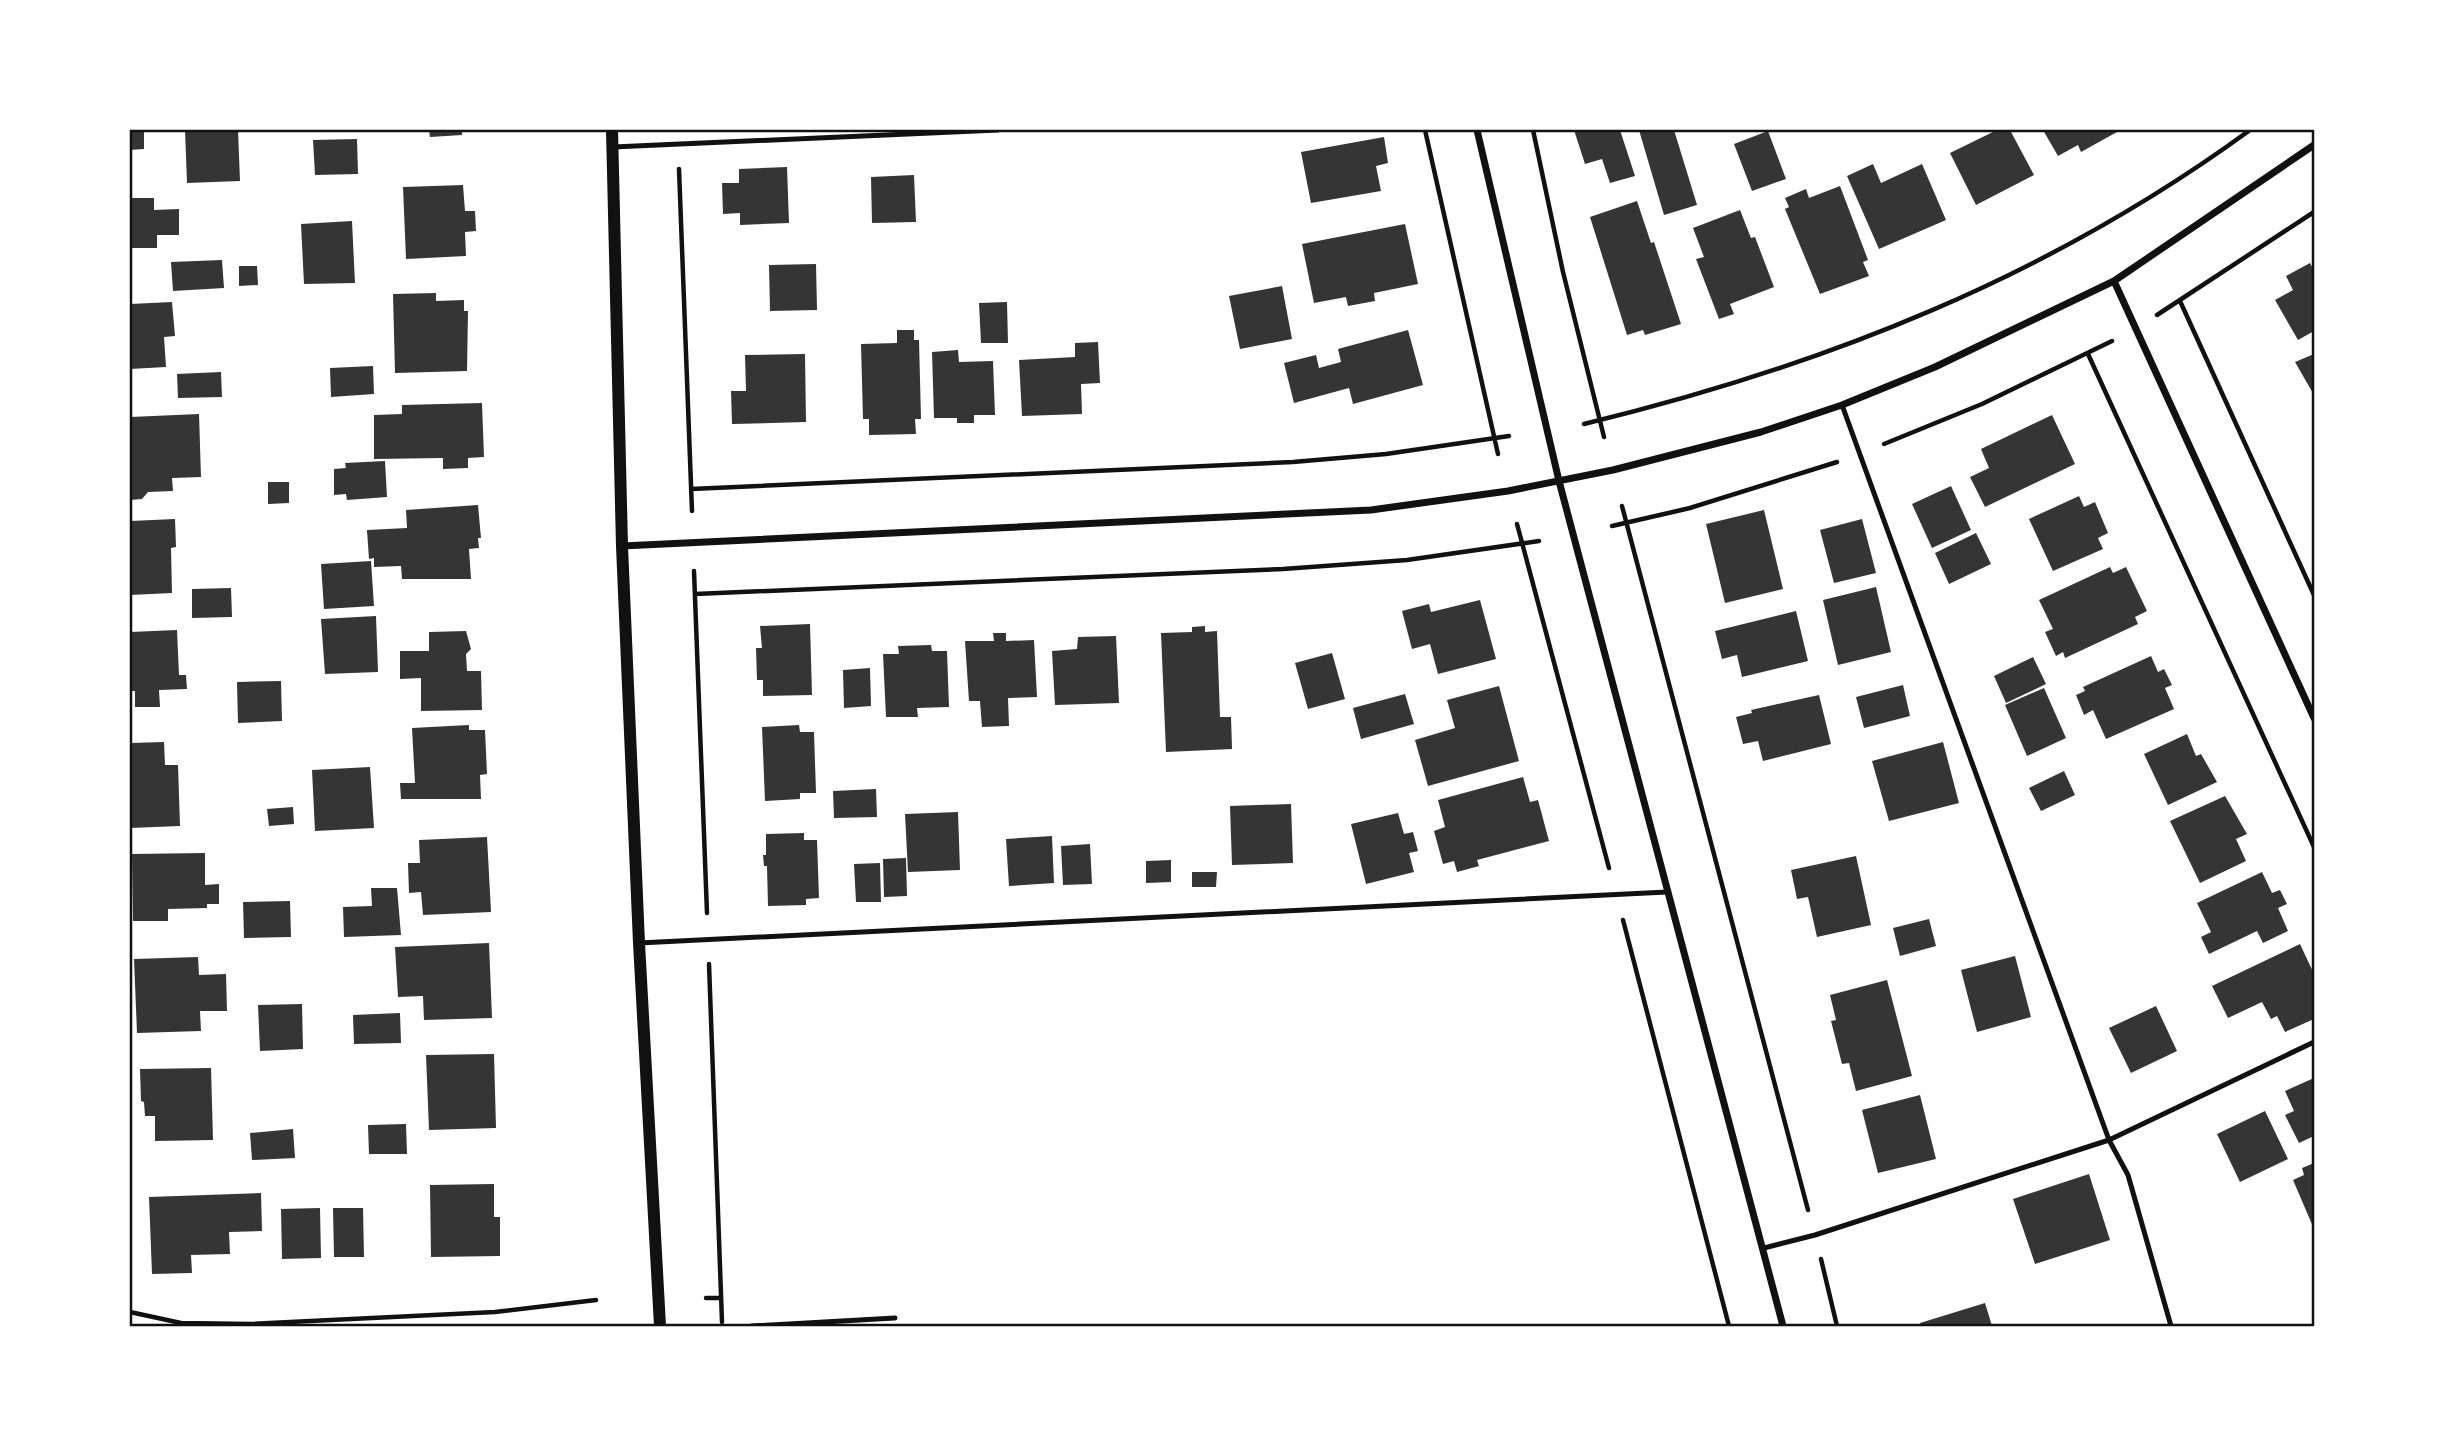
<svg xmlns="http://www.w3.org/2000/svg" width="2444" height="1456" viewBox="0 0 2444 1456" font-family="'PT Sans Narrow',sans-serif">
  <style>
    .building { fill: #353535 }
    .lines { fill: none; stroke-linecap: round; stroke-linejoin: round }
    .path { stroke: #111; stroke-width: 4.5 }
    .service { stroke: #111; stroke-width: 5 }
    .minor { stroke: #111; stroke-width: 7 }
    .tertiary { stroke: #111; stroke-width: 12 }
    .neatline { fill: none; stroke: #111; stroke-width: 2.5 }
  </style>
  <rect width="100%" height="100%" fill="#fff"/>
  <path class="building" d="M 130,130 L 144,130 L 144,149 L 130,150 Z
    M 185,130 L 238,130 L 240,181 L 187,183 Z
    M 429,130 L 462,130 L 462,135 L 430,137 Z
    M 1574,130 L 1620,130 L 1635,176 L 1610,183 L 1602,159 L 1585,164 Z
    M 1639,130 L 1674,130 L 1697,205 L 1664,215 Z
    M 1997,130 L 2010,130 L 2034,175 L 1976,205 L 1950,153 Z
    M 2043,130 L 2116,130 L 2117,132 L 2081,152 L 2078,145 L 2058,156 Z
    M 1768,131 L 1786,179 L 1752,191 L 1734,144 Z
    M 1384,137 L 1388,163 L 1376,166 L 1381,191 L 1311,203 L 1301,152 Z
    M 357,139 L 358,174 L 315,175 L 313,140 Z
    M 1873,164 L 1881,183 L 1922,164 L 1946,220 L 1879,249 L 1847,176 Z
    M 787,167 L 789,223 L 740,225 L 740,213 L 723,214 L 722,183 L 739,183 L 739,169 Z
    M 914,175 L 916,222 L 872,223 L 871,177 Z
    M 463,185 L 465,211 L 475,211 L 476,231 L 465,232 L 466,256 L 406,259 L 403,187 Z
    M 1840,186 L 1868,260 L 1863,262 L 1869,276 L 1820,294 L 1785,209 L 1789,207 L 1785,198 L 1806,189 L 1809,198 Z
    M 130,198 L 154,198 L 154,210 L 179,209 L 179,235 L 157,235 L 157,248 L 130,248 Z
    M 1637,201 L 1651,243 L 1654,242 L 1681,324 L 1645,335 L 1643,330 L 1627,335 L 1590,217 Z
    M 1740,210 L 1751,238 L 1755,237 L 1774,287 L 1730,304 L 1734,314 L 1719,319 L 1696,259 L 1704,257 L 1693,228 Z
    M 352,221 L 355,283 L 304,284 L 301,224 Z
    M 1405,224 L 1418,284 L 1374,293 L 1375,301 L 1348,306 L 1346,297 L 1314,303 L 1302,244 Z
    M 222,260 L 224,288 L 173,291 L 171,262 Z
    M 2310,263 L 2314,271 L 2314,331 L 2298,340 L 2275,300 L 2293,290 L 2286,276 Z
    M 816,264 L 817,310 L 770,311 L 769,265 Z
    M 239,266 L 257,266 L 258,285 L 239,286 Z
    M 1282,286 L 1292,339 L 1240,349 L 1229,296 Z
    M 436,293 L 436,301 L 464,300 L 464,311 L 468,311 L 467,371 L 395,373 L 393,294 Z
    M 172,302 L 175,336 L 164,337 L 166,367 L 130,369 L 130,304 Z
    M 1007,302 L 1008,343 L 981,343 L 979,303 Z
    M 897,330 L 914,330 L 914,340 L 919,340 L 921,419 L 915,419 L 916,434 L 869,435 L 869,419 L 863,419 L 861,344 L 897,343 Z
    M 1408,330 L 1423,385 L 1353,404 L 1349,388 L 1294,403 L 1284,363 L 1316,355 L 1319,368 L 1341,362 L 1338,349 Z
    M 1098,342 L 1100,383 L 1081,384 L 1082,414 L 1022,416 L 1019,360 L 1075,357 L 1075,343 Z
    M 958,350 L 959,362 L 993,361 L 995,415 L 974,415 L 974,423 L 957,423 L 957,418 L 934,418 L 932,352 Z
    M 805,354 L 806,422 L 732,424 L 731,391 L 746,391 L 745,355 Z
    M 2314,354 L 2314,395 L 2295,362 Z
    M 373,366 L 374,394 L 331,397 L 330,368 Z
    M 221,372 L 222,397 L 178,398 L 177,374 Z
    M 482,403 L 484,457 L 468,458 L 468,468 L 443,469 L 443,458 L 374,459 L 374,415 L 402,414 L 402,405 Z
    M 199,414 L 201,477 L 172,478 L 173,491 L 148,492 L 142,499 L 130,500 L 130,417 Z
    M 2052,415 L 2075,464 L 1985,507 L 1970,477 L 1989,468 L 1981,449 Z
    M 385,461 L 387,497 L 347,500 L 346,494 L 334,495 L 334,469 L 346,468 L 345,463 Z
    M 268,482 L 289,482 L 289,503 L 268,504 Z
    M 1951,486 L 1971,530 L 1932,548 L 1912,504 Z
    M 2079,496 L 2084,507 L 2095,502 L 2108,533 L 2098,538 L 2103,549 L 2053,571 L 2029,519 Z
    M 478,505 L 481,538 L 478,538 L 479,548 L 469,549 L 471,579 L 402,579 L 401,566 L 374,567 L 374,558 L 369,559 L 367,530 L 407,528 L 406,510 Z
    M 1764,510 L 1783,589 L 1725,603 L 1706,524 Z
    M 175,519 L 176,547 L 171,548 L 172,593 L 130,595 L 130,521 Z
    M 1862,519 L 1876,573 L 1834,583 L 1820,530 Z
    M 1976,533 L 1991,564 L 1949,584 L 1935,553 Z
    M 371,561 L 374,606 L 324,609 L 321,564 Z
    M 2110,567 L 2113,573 L 2126,567 L 2147,611 L 2135,617 L 2138,624 L 2065,658 L 2063,652 L 2056,656 L 2045,632 L 2053,629 L 2039,600 Z
    M 1876,587 L 1891,652 L 1838,665 L 1823,600 Z
    M 231,588 L 232,617 L 192,618 L 192,589 Z
    M 1480,600 L 1496,659 L 1438,674 L 1430,644 L 1412,649 L 1402,611 L 1429,604 L 1431,612 Z
    M 1796,611 L 1808,661 L 1742,677 L 1737,655 L 1722,659 L 1715,631 Z
    M 376,616 L 378,672 L 325,674 L 321,619 Z
    M 810,624 L 812,695 L 763,696 L 763,680 L 757,680 L 756,648 L 762,648 L 760,626 Z
    M 1205,626 L 1205,632 L 1217,631 L 1220,717 L 1231,717 L 1232,749 L 1166,752 L 1161,633 L 1192,632 L 1192,627 Z
    M 177,630 L 179,675 L 186,675 L 187,689 L 159,690 L 160,707 L 135,707 L 135,691 L 130,691 L 130,632 Z
    M 466,631 L 471,649 L 466,654 L 467,671 L 481,671 L 482,710 L 421,711 L 421,678 L 400,679 L 400,651 L 429,651 L 429,632 Z
    M 993,633 L 1006,633 L 1006,641 L 1034,640 L 1037,697 L 1008,698 L 1009,726 L 982,727 L 980,701 L 969,701 L 965,641 L 994,641 Z
    M 1116,636 L 1119,703 L 1055,705 L 1052,651 L 1077,649 L 1078,637 Z
    M 931,645 L 932,651 L 947,651 L 949,707 L 917,708 L 918,717 L 886,717 L 883,654 L 899,654 L 898,646 Z
    M 1332,653 L 1345,699 L 1308,709 L 1295,663 Z
    M 2151,656 L 2158,672 L 2164,669 L 2172,685 L 2165,688 L 2174,709 L 2106,739 L 2093,710 L 2084,715 L 2076,695 L 2085,691 L 2083,687 Z
    M 2033,657 L 2046,684 L 2006,703 L 1994,676 Z
    M 870,668 L 871,706 L 844,708 L 843,670 Z
    M 281,681 L 282,721 L 238,723 L 237,682 Z
    M 1903,685 L 1910,716 L 1864,728 L 1856,697 Z
    M 1499,686 L 1519,761 L 1428,786 L 1415,740 L 1455,728 L 1447,700 Z
    M 2044,688 L 2066,738 L 2027,756 L 2005,705 Z
    M 1405,694 L 1414,724 L 1361,739 L 1353,708 Z
    M 1819,695 L 1831,744 L 1763,761 L 1758,741 L 1743,744 L 1736,717 L 1752,713 L 1751,710 Z
    M 469,725 L 469,730 L 485,730 L 487,774 L 480,775 L 481,799 L 401,799 L 400,783 L 415,783 L 412,728 Z
    M 799,725 L 800,732 L 814,732 L 816,793 L 800,793 L 800,799 L 765,801 L 762,727 Z
    M 2187,734 L 2196,756 L 2201,754 L 2217,782 L 2168,805 L 2144,754 Z
    M 164,742 L 165,765 L 178,765 L 180,826 L 130,828 L 130,743 Z
    M 1943,742 L 1959,803 L 1889,821 L 1872,761 Z
    M 370,767 L 374,828 L 315,831 L 312,770 Z
    M 2064,771 L 2075,795 L 2041,811 L 2029,788 Z
    M 1523,777 L 1530,802 L 1538,800 L 1549,841 L 1477,860 L 1479,866 L 1457,872 L 1454,861 L 1443,864 L 1434,831 L 1445,827 L 1438,800 Z
    M 876,789 L 877,817 L 834,818 L 833,791 Z
    M 2225,796 L 2247,834 L 2236,839 L 2246,861 L 2200,883 L 2170,821 Z
    M 1291,804 L 1293,863 L 1232,865 L 1230,806 Z
    M 293,807 L 294,824 L 269,826 L 267,809 Z
    M 958,812 L 960,870 L 908,872 L 905,814 Z
    M 1398,813 L 1404,834 L 1413,832 L 1418,851 L 1409,853 L 1414,872 L 1366,884 L 1351,824 Z
    M 804,833 L 804,840 L 817,840 L 819,898 L 806,899 L 806,905 L 768,906 L 767,866 L 764,866 L 763,855 L 766,855 L 766,834 Z
    M 1052,836 L 1054,883 L 1009,886 L 1006,839 Z
    M 487,837 L 491,912 L 423,915 L 421,892 L 409,893 L 408,863 L 420,863 L 419,840 Z
    M 1090,844 L 1092,884 L 1063,885 L 1061,846 Z
    M 205,853 L 205,885 L 219,884 L 219,904 L 207,904 L 207,908 L 168,909 L 168,921 L 133,921 L 132,854 Z
    M 1856,856 L 1871,925 L 1817,937 L 1808,897 L 1797,899 L 1791,870 Z
    M 906,858 L 907,896 L 884,897 L 883,859 Z
    M 1171,860 L 1171,882 L 1146,883 L 1146,861 Z
    M 880,863 L 881,902 L 856,902 L 854,864 Z
    M 1192,872 L 1217,872 L 1216,887 L 1192,887 Z
    M 2262,872 L 2272,893 L 2280,890 L 2287,904 L 2278,908 L 2288,931 L 2263,943 L 2257,931 L 2209,954 L 2201,937 L 2211,932 L 2197,903 Z
    M 371,888 L 397,888 L 401,935 L 344,937 L 343,907 L 372,906 Z
    M 290,901 L 291,937 L 244,938 L 243,902 Z
    M 1929,919 L 1936,946 L 1900,956 L 1893,928 Z
    M 489,943 L 492,1018 L 424,1020 L 423,996 L 398,997 L 395,947 Z
    M 2300,944 L 2314,974 L 2314,1019 L 2285,1032 L 2277,1016 L 2271,1019 L 2262,1002 L 2228,1018 L 2212,986 Z
    M 2015,956 L 2031,1017 L 1977,1032 L 1961,970 Z
    M 198,957 L 199,975 L 226,974 L 227,1011 L 200,1011 L 201,1031 L 137,1033 L 134,959 Z
    M 1887,980 L 1912,1076 L 1856,1091 L 1849,1063 L 1842,1064 L 1831,1021 L 1836,1020 L 1830,995 Z
    M 302,1004 L 303,1049 L 260,1051 L 258,1005 Z
    M 2156,1006 L 2177,1051 L 2131,1073 L 2109,1028 Z
    M 400,1013 L 401,1043 L 354,1044 L 353,1015 Z
    M 494,1054 L 496,1128 L 429,1130 L 426,1055 Z
    M 211,1068 L 213,1140 L 155,1141 L 155,1116 L 145,1116 L 144,1102 L 141,1101 L 140,1069 Z
    M 2314,1078 L 2314,1136 L 2299,1143 L 2285,1115 L 2294,1111 L 2285,1091 Z
    M 1920,1095 L 1936,1159 L 1878,1173 L 1862,1110 Z
    M 2265,1111 L 2288,1159 L 2240,1182 L 2217,1134 Z
    M 406,1124 L 407,1154 L 369,1154 L 368,1125 Z
    M 293,1129 L 295,1158 L 252,1160 L 250,1133 Z
    M 2314,1163 L 2314,1229 L 2293,1180 L 2304,1175 L 2302,1168 Z
    M 2089,1174 L 2110,1240 L 2035,1264 L 2013,1199 Z
    M 494,1184 L 494,1217 L 500,1217 L 500,1256 L 431,1257 L 430,1185 Z
    M 261,1193 L 262,1231 L 229,1232 L 230,1254 L 191,1255 L 192,1273 L 152,1274 L 149,1197 Z
    M 320,1208 L 321,1258 L 282,1259 L 281,1209 Z
    M 333,1208 L 363,1208 L 364,1257 L 334,1257 Z
    M 1985,1303 L 1992,1326 L 1921,1326 L 1920,1323 Z"/>
  <g class="lines">
    <path class="path" d="M 1425,130 L 1498,454
      M 1533,130 L 1563,272 L 1604,437
      M 679,169 L 692,511
      M 2180,301 L 2314,595
      M 2157,315 L 2314,212
      M 2088,354 L 2314,847
      M 1584,424 C 1824,366 2049,277 2250,130
      M 1884,444 L 1982,404 L 2112,341
      M 691,489 L 1293,462 L 1386,454 L 1509,436
      M 1622,506 L 1808,1210
      M 1517,524 L 1609,868
      M 1612,526 L 1690,508 L 1837,462
      M 694,571 L 707,913
      M 695,594 L 1283,569 L 1407,560 L 1539,541
      M 1623,920 L 1729,1326
      M 709,964 L 722,1322
      M 1821,1259 L 1837,1326
      M 706,1298 L 721,1298
      M 130,1312 L 181,1323 L 251,1324 L 495,1312 L 596,1300"/>
    <path class="service" d="M 613,147 L 998,130
      M 1842,405 L 2109,1140 L 2128,1175 L 2171,1326
      M 639,943 L 1667,892
      M 1764,1248 L 1815,1235 L 2109,1140 L 2314,1042
      M 751,1326 L 895,1318"/>
    <path class="minor" d="M 1477,130 L 1559,481 L 1783,1326
      M 2114,281 L 2314,718
      M 622,546 L 1371,510 L 1508,491 L 1613,470 L 1761,432 L 1842,405 L 1935,367 L 2114,281 L 2314,145"/>
    <path class="tertiary" d="M 612,130 L 622,546 L 639,943 L 660,1326"/>
  </g>
  <rect width="2444" height="1456" fill="none" stroke="#ffffff" stroke-width="262"/>
  <rect x="131" y="131" width="2182" height="1194" class="neatline"/>
</svg>
